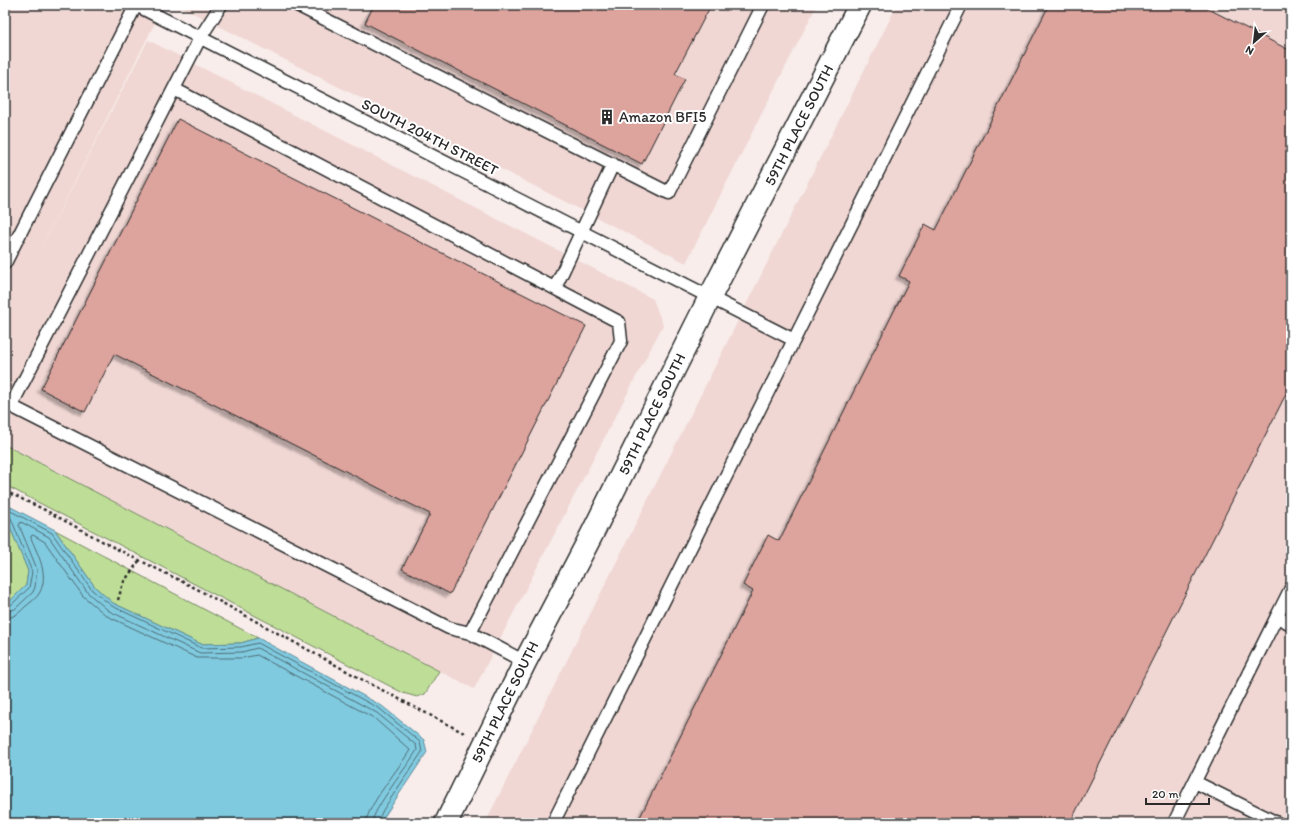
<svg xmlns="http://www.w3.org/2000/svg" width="1296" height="828" viewBox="0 0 1296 828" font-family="Itim,sans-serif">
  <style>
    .built { fill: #f0d7d4 }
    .green { fill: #bede97; stroke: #748461 }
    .water { fill: #80cae0; stroke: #5e8a98 }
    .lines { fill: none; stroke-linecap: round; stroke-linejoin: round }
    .shore { stroke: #4d6b73; stroke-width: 1 }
    .building { fill: #dda39d; stroke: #2b2b2b; filter: url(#shadow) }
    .lane-casing { stroke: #2b2b2b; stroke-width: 15 }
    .secondary-casing { stroke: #2b2b2b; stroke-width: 25 }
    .path { stroke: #2b2b2b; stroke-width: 2.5; stroke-dasharray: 3 3; stroke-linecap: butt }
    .lane { stroke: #fff; stroke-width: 12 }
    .secondary { stroke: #fff; stroke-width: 22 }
    .labels { text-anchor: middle; stroke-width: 4; stroke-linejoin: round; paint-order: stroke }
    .poi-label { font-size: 15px; fill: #2b2b2b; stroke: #fff; text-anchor: start }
    .street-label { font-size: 15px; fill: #2b2b2b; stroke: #fff }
  </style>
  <defs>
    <filter id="shadow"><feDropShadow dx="-3.5" dy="3.5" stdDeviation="1" flood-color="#0004"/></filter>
  </defs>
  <rect width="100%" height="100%" fill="#f8edeb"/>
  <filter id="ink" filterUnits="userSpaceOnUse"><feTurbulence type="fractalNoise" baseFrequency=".025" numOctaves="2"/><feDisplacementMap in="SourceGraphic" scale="8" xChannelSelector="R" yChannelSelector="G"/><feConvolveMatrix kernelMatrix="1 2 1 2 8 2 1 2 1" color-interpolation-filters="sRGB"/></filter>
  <g filter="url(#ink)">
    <path class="built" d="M 5,5 L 164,5 L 36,258 L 148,40 L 653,299 L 663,325 L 474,689 L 5,445 Z
      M 177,5 L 817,5 L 686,263 Z
      M 897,5 L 1291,5 L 1291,823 L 485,823 Z"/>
    <path class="green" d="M 5,445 L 439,671 L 425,694 L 417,697 L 403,693 L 5,485 Z
      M 5,515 L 28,571 L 26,585 L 9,602 L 5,604 Z
      M 55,530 L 258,638 L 241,643 L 201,644 L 113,603 L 95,587 Z"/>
    <path class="water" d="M 5,504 L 55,530 L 95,587 L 113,603 L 201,644 L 241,643 L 258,638 L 382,706 L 424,740 L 427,752 L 380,823 L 5,823 L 5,604 L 9,602 L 26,585 L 28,571 L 5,515 Z"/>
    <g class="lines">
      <path class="shore" d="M 5,508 L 52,533 L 92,590 L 112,606 L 201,648 L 241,647 L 258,643 L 380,709 L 420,742 L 422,752 L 383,810 L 377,823
        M 5,515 L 8,515 L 11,518 L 32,572 L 29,588 L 11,605 L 5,607
        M 5,612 L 15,609 L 33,592 L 35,587 L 37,569 L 19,525 L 21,522 L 49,537 L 88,593 L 109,611 L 200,653 L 242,652 L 257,648 L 377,713 L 416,745 L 417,750 C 408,766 373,808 372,823
        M 5,618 C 14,618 20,612 26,606 C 31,602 37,598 40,592 C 49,574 38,555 31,538 L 31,536 L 33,535 L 45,542 L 83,596 L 107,616 L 197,658 L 242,658 L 257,655 L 374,718 L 410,750 C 401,766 366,807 366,823"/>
    </g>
    <path class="building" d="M 374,5 L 711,5 L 675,74 L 685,79 L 642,164 L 365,23 Z
      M 1049,5 L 1201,5 L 1291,51 L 1291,384 L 1070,823 L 637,823 L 753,591 L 743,585 L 768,535 L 779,541 L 909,281 L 899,276 L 925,224 L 936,230 Z
      M 178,119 L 586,326 L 450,594 L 402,569 L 430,514 L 114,354 L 85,412 L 41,389 Z"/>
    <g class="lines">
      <defs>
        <path id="lane" d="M 136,5 L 794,340
          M 221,5 L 200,38 L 11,406 L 449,628 L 470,633 L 525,662
          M 297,5 L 669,193 L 763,5
          M 174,89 L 619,322 L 621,341 L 470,633
          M 5,263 L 136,5
          M 555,288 L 613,164
          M 1277,617 L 1291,624
          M 1195,782 L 1277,823
          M 553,823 L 961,5
          M 1174,823 L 1291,588"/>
        <path id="secondary" d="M 446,823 L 525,662 L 591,536 L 710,297 L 860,5"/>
      </defs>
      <use href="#lane" class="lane-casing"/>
      <use href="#secondary" class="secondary-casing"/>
      <path class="path" d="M 5,491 L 45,510 L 111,546 L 197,589 L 363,680 L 466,734
        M 118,600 L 123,583 L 139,561"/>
      <use href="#lane" class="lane"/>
      <use href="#secondary" class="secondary"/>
    </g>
  </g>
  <defs>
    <symbol id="building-bare" viewBox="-9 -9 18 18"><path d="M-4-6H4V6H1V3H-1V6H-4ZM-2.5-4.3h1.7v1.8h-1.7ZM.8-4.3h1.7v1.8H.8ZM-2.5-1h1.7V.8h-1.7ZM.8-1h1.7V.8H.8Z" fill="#2b2b2b" stroke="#fff" stroke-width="2.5" paint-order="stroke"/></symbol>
  </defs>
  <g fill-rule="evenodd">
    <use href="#building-bare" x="596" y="106" width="22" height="22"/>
  </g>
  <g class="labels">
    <g class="poi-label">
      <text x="619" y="122">Amazon BFI5</text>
    </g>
    <g class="street-label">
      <text transform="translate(799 125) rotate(-63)" y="5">59TH PLACE SOUTH</text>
      <text transform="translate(430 137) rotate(27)" y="5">SOUTH 204TH STREET</text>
      <text transform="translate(652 414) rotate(-64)" y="5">59TH PLACE SOUTH</text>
      <text transform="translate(505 702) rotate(-64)" y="5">59TH PLACE SOUTH</text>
    </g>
  </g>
  <rect width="1296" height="828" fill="none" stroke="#fff" stroke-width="20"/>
  <rect x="10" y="10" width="1276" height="808" fill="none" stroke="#2b2b2b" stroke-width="1.5" filter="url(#ink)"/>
  <g transform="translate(1254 42) rotate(208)" stroke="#ffffff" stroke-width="3" paint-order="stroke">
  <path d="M0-3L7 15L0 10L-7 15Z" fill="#2b2b2b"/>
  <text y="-6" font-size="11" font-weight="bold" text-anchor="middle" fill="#2b2b2b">N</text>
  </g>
  <path d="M1146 798v6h63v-6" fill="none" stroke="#2b2b2b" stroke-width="2"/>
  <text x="1152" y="798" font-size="12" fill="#2b2b2b" stroke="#ffffff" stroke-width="3" paint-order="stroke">20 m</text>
</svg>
